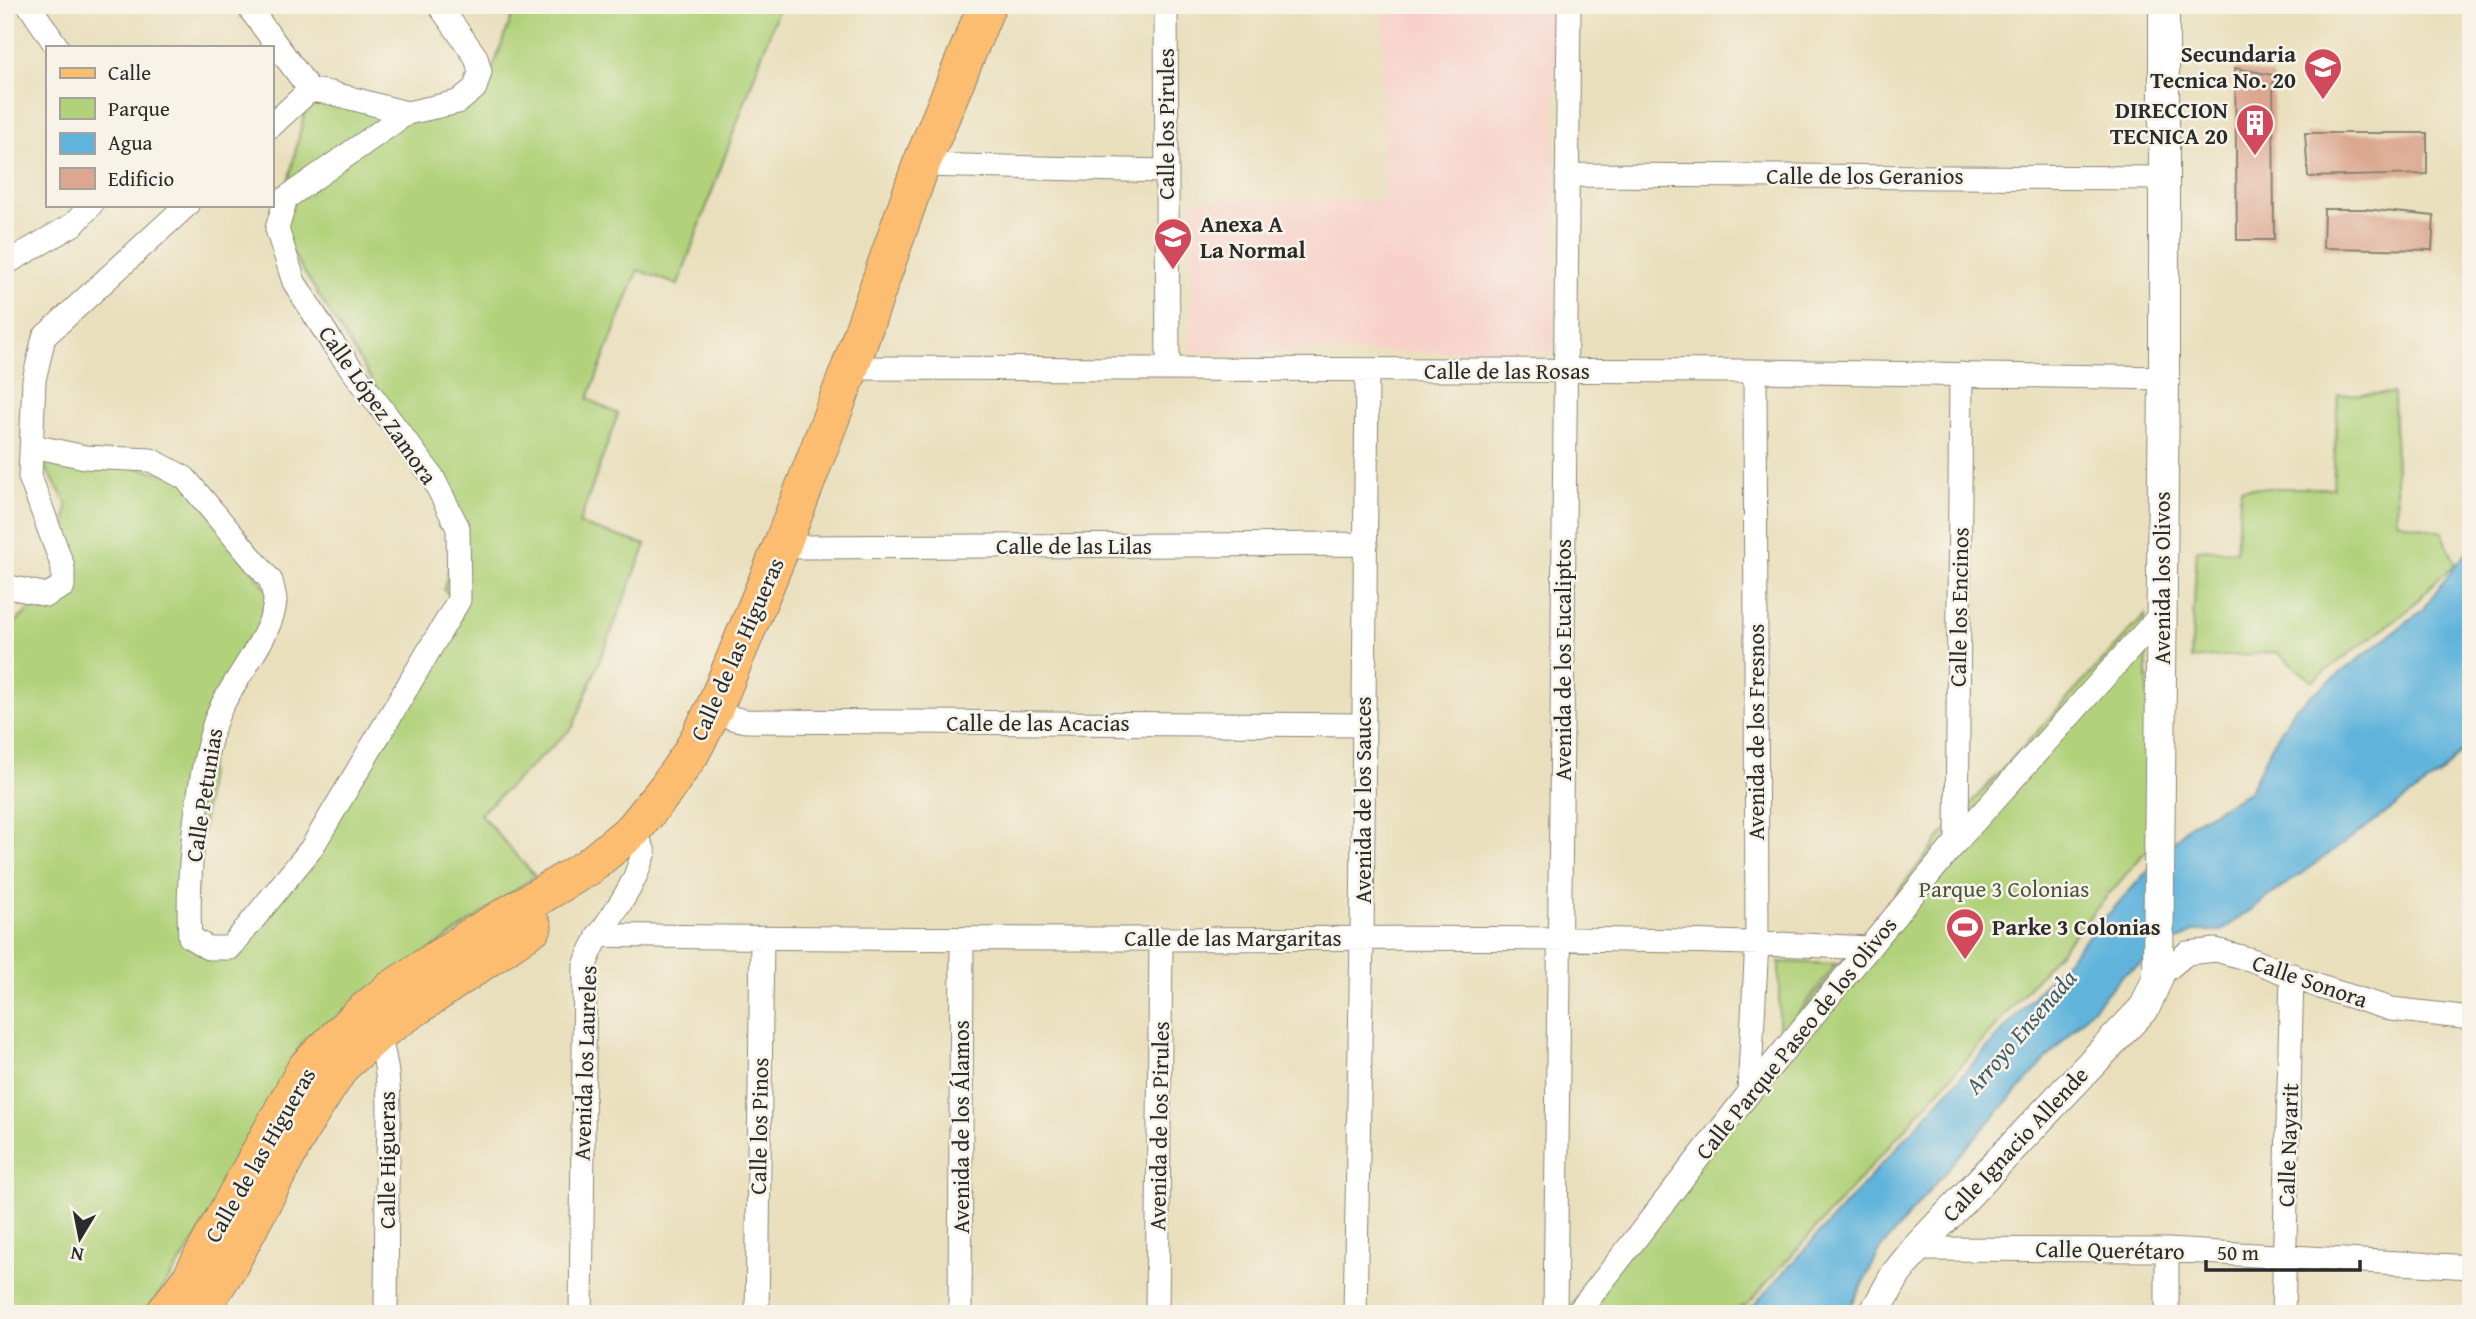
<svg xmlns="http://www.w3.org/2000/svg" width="2476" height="1319" viewBox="0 0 2476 1319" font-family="'Gentium Book Plus',serif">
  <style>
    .built { fill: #f7d1c9 }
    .green { fill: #b1d27a; stroke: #6e7e52; stroke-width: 2 }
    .water { fill: #60b4dc; stroke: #467084; stroke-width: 2 }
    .building { fill: #dba790 }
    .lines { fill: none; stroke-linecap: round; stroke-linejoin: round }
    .minor-casing { stroke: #8a8574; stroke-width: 25 }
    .tertiary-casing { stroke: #8a8574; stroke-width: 32 }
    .primary-casing { stroke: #8a8574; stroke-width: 39 }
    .minor { stroke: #fff; stroke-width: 23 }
    .tertiary { stroke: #fff; stroke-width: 30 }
    .primary { stroke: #fcbd6f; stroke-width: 37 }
    .labels { text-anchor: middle; stroke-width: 5; stroke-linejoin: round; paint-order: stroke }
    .poi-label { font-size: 23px; font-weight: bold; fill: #2b2b2b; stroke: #f7f3e8; text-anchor: end }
    .street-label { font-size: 23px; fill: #2b2b2b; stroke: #f7f3e8 }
    .park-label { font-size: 23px; fill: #4c553f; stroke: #f7f3e8 }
    .water-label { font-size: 24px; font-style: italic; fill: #3e5b69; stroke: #f7f3e8 }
  </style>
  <rect width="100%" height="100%" fill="#f7f3e8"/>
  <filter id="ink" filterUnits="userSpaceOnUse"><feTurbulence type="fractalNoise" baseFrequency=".0143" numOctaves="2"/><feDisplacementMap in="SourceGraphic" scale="14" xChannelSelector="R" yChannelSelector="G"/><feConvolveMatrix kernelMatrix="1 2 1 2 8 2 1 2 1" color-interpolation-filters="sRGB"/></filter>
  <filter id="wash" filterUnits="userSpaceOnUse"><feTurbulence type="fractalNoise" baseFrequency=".00686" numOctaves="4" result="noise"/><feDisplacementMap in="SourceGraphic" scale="28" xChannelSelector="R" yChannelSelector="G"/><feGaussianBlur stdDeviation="1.57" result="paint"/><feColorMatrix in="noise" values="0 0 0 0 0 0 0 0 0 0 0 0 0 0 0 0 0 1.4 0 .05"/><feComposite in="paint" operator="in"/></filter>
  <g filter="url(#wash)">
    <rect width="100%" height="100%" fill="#e9dfbc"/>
    <path class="built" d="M 1383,5 L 1554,5 L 1554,352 L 1192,352 L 1192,200 L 1383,200 Z"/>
    <path class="green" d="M 516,5 L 780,5 L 678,285 L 638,270 L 588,399 L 618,414 L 579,524 L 646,545 L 573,727 L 480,814 L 535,876 L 303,1041 L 197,1238 L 147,1311 L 144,1314 L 5,1314 L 5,631 L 47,595 L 63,567 L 67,504 L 33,446 L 185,478 L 275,601 L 214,723 L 191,937 L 230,948 L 311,849 L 459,601 L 444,590 L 458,528 L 432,476 L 277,229 L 310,90 L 407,113 L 483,95 Z
      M 2394,393 L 2397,521 L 2442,532 L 2456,565 L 2438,579 L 2408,610 L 2312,681 L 2277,652 L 2191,659 L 2197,549 L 2236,551 L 2241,488 L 2333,488 L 2338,395 Z
      M 2145,615 L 2153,843 L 1975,1050 L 1748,1304 L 1728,1314 L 1564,1314 L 1947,829 Z
      M 1779,962 L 1836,964 L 1779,1038 Z"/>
    <path class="water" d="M 2471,546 L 2471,740 L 2442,773 L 2221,931 L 2194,931 L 2123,975 L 1960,1154 L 1882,1247 L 1847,1314 L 1739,1314 L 1755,1304 L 2190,824 L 2249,792 L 2272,745 L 2295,708 L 2421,611 Z"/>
    <g id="blocks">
      <path class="building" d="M 2235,68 L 2273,75 L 2274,240 L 2237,240 Z
        M 2305,133 L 2427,133 L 2427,174 L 2308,177 Z
        M 2324,209 L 2364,209 L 2434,216 L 2432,250 L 2323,248 Z"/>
    </g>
  </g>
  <g filter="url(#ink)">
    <use href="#blocks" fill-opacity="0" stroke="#8a8574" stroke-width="2"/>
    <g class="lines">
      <defs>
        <path id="minor" d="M 29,5 L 57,47
          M 247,5 L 310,90
          M 1166,5 L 1168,369
          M 310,90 L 331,93 L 407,113 L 458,102 L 475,88 L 480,72 L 476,57 L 439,5
          M 271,126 L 310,90
          M 921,165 L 1166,171
          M 1567,175 L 2163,178
          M 5,264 L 74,224 L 91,205
          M 850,368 L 1755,371 L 2164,378
          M 33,446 L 85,457 L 151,460 L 185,478 L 271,581 C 272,587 275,595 275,601 C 273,638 224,689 214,725 C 197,784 186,877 190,937 L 208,948 L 230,948 L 311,849 L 459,600 L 458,528 L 432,476 L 333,344 L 294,282 L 277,229 L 286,198 L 407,113
          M 782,545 L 802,547 L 1366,544
          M 5,586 L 47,595 L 63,586 L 63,567 L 30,477 L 34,380 L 44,337 L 187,205
          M 714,709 L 732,718 L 746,721 L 1364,725
          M 1957,841 L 1961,374
          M 598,935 C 785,939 972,939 1160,939 C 1396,938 1632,936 1868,948
          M 2158,977 L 2187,953 L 2216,950 L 2252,960 L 2320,987 L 2391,1009 L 2471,1018
          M 372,1026 C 396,1057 388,1145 387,1184 C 387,1228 386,1271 386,1314
          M 1749,1093 L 1757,942 L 1755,371
          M 1916,1249 L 2167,1250 L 2471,1267
          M 581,1314 L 585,966 C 595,934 618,912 632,883 C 637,874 640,862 644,852 L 634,829
          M 757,1314 L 762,938
          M 960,1314 L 962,939
          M 1157,1314 L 1161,939
          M 1355,1314 L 1362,938 L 1367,371
          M 1555,1314 C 1563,878 1563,441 1569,5
          M 1577,1314 L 1749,1093 L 1957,841 L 2162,613
          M 2167,1314 L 2167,1250
          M 2283,1314 L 2292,975"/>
        <path id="tertiary" d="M 1874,1314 L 1896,1274 L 1916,1249 L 2145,1007 L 2158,977 L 2164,378 L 2164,5"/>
        <path id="primary" d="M 164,1314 L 191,1278 L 306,1068 L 362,1013 L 389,991 L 474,935 L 588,867 L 634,829 L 666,789 L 691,753 L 714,709 L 782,545 L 850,368 L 921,165 L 987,5
          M 198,1314 L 230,1264 L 302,1127 L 341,1066 L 378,1033 L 533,927"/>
      </defs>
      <use href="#minor" class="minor-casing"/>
      <use href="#tertiary" class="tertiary-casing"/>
      <use href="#primary" class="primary-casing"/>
      <use href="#minor" class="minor"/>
      <use href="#tertiary" class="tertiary"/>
      <use href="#primary" class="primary"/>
    </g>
  </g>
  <defs>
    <symbol id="school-pin" viewBox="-11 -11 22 30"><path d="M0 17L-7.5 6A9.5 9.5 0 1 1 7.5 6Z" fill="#d1495b" stroke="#f7f3e8"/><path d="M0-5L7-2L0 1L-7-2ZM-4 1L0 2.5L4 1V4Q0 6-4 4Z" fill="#fff"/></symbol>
    <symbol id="building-pin" viewBox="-11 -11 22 30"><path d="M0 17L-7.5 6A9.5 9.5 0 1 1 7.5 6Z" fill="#d1495b" stroke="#f7f3e8"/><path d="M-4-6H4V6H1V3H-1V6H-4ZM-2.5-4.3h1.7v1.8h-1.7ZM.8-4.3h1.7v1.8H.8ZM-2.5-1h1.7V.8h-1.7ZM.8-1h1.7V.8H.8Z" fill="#fff"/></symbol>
    <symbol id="stadium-pin" viewBox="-11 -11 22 30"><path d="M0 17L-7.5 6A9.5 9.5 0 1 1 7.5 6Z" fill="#d1495b" stroke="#f7f3e8"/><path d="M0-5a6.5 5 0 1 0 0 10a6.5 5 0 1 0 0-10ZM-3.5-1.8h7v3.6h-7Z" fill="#fff"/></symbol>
  </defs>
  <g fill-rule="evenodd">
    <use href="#school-pin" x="2301" y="45" width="44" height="60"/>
    <use href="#building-pin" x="2233" y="101" width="44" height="60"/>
    <use href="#school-pin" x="1151" y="215" width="44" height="60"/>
    <use href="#stadium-pin" x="1943" y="905" width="44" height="60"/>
  </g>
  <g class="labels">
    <g class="poi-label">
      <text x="2296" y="62">Secundaria<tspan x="2296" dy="26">Tecnica No. 20</tspan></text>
      <text x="2228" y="118">DIRECCION<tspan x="2228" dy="26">TECNICA 20</tspan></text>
      <text x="1200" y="232" text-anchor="start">Anexa A<tspan x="1200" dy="26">La Normal</tspan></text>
      <text x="1992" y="935" text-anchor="start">Parke 3 Colonias</text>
    </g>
    <g class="street-label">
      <text transform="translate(1166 124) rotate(-90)" y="8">Calle los Pirules</text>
      <text x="1865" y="184">Calle de los Geranios</text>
      <text x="1507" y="379">Calle de las Rosas</text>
      <text transform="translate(378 405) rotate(55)" y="8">Calle López Zamora</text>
      <text x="1074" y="554">Calle de las Lilas</text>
      <text transform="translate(2162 578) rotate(-90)" y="8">Avenida los Olivos</text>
      <text transform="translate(1959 607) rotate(-89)" y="8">Calle los Encinos</text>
      <text transform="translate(737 649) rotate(-66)" y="8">Calle de las Higueras</text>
      <text transform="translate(1563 660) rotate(-90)" y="8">Avenida de los Eucaliptos</text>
      <text x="1038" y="731">Calle de las Acacias</text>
      <text transform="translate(1756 732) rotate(-90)" y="8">Avenida de los Fresnos</text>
      <text transform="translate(204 795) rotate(-81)" y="8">Calle Petunias</text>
      <text transform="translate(1363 800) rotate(-90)" y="8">Avenida de los Sauces</text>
      <text x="1233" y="946">Calle de las Margaritas</text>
      <text transform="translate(2310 981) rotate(19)" y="8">Calle Sonora</text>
      <text transform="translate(1796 1038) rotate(-51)" y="8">Calle Parque Paseo de los Olivos</text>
      <text transform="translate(585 1063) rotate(-88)" y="8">Avenida los Laureles</text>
      <text transform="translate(759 1126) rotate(-89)" y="8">Calle los Pinos</text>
      <text transform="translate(1159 1126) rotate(-89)" y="8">Avenida de los Pirules</text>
      <text transform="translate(961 1127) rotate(-90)" y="8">Avenida de los Álamos</text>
      <text transform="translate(2015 1144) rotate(-47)" y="8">Calle Ignacio Allende</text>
      <text transform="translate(2288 1145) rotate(-88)" y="8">Calle Nayarit</text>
      <text transform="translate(260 1155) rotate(-60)" y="8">Calle de las Higueras</text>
      <text transform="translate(387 1160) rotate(-90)" y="8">Calle Higueras</text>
      <text transform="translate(2110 1250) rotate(1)" y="8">Calle Querétaro</text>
    </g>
    <g class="park-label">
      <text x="2004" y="897">Parque 3 Colonias</text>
    </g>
    <g class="water-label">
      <text transform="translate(2021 1032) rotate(-49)" y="8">Arroyo Ensenada</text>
    </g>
  </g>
  <rect width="2476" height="1319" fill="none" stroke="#f7f3e8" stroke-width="28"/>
  <rect x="46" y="46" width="228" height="161" fill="#f7f3e8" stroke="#a5a39c" stroke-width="2"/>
  <rect x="60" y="68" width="35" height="10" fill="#fcbd6f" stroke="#a5a39c" stroke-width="2"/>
  <text x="108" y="80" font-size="21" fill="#2b2b2b">Calle</text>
  <rect x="60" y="98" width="35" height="21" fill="#b1d27a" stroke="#a5a39c" stroke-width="2"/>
  <text x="108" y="116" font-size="21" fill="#2b2b2b">Parque</text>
  <rect x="60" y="133" width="35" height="21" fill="#60b4dc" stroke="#a5a39c" stroke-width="2"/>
  <text x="108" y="150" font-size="21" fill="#2b2b2b">Agua</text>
  <rect x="60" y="168" width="35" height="21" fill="#dba790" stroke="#a5a39c" stroke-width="2"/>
  <text x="108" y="186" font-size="21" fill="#2b2b2b">Edificio</text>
  <g transform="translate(80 1238) rotate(190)" stroke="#f7f3e8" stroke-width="5" paint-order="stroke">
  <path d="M0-5L12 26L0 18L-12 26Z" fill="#2b2b2b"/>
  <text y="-10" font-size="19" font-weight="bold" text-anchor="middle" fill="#2b2b2b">N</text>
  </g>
  <path d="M2206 1260v10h154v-10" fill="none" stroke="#2b2b2b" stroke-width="3.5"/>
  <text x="2217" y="1260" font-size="21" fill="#2b2b2b" stroke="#f7f3e8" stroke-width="5" paint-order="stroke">50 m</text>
</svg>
